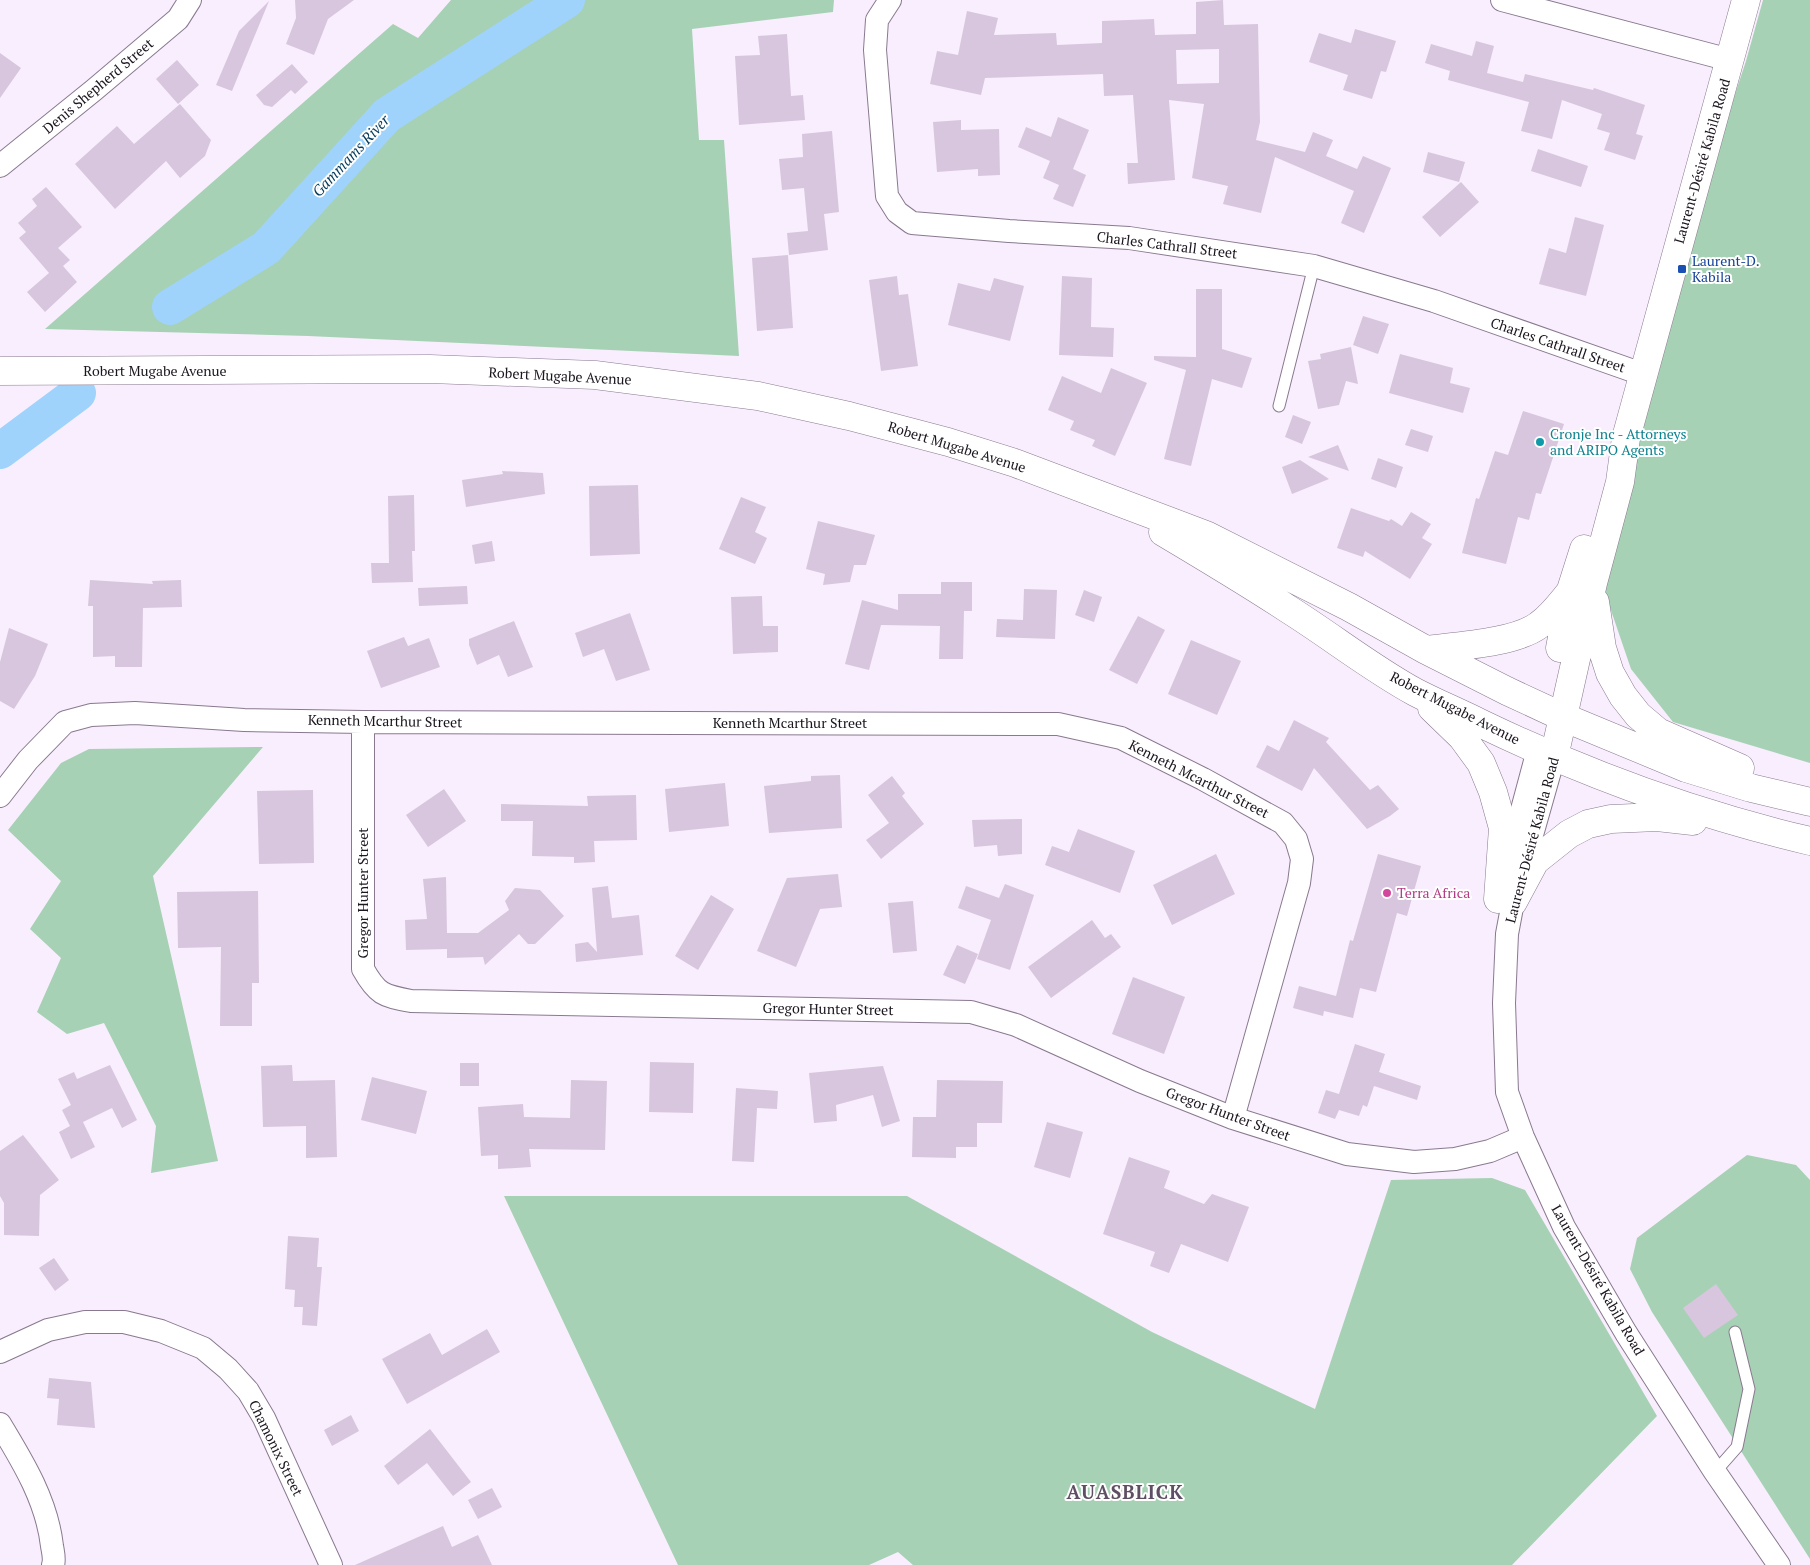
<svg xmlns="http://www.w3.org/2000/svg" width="1810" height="1565" viewBox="0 0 1810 1565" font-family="'PT Serif',serif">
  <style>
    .green { fill: #a6d1b4 }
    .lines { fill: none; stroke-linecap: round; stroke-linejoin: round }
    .river { stroke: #9fd3fc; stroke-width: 36 }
    .building { fill: #d8c6de; fill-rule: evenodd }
    .lane-casing { stroke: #89798f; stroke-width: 13 }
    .street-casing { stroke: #89798f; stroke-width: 24 }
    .secondary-casing { stroke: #89798f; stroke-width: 29 }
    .lane { stroke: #fff; stroke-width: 11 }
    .street { stroke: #fff; stroke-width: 22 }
    .secondary { stroke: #fff; stroke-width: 28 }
    .transit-dot { fill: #1a4fb4; stroke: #fff; stroke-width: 2 }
    .culture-dot { fill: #0f9aa8; stroke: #fff; stroke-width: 2 }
    .hotel-dot { fill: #d1479c; stroke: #fff; stroke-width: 2 }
    .labels { text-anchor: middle; stroke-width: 4; stroke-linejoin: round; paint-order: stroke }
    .street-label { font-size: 14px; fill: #1b151e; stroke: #fff }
    .transit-label { font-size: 14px; fill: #164399; stroke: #fff; text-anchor: start }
    .culture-label { font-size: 14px; fill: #0d838f; stroke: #fff; text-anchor: start }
    .hotel-label { font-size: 14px; fill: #b23c85; stroke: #fff; text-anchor: start }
    .water-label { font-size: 15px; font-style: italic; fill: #043b5c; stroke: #fff }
    .district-label { font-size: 19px; font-weight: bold; letter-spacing: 1px; fill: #5e4f64; stroke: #fff }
  </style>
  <rect width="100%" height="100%" fill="#f9eefd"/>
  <path class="green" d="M 451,0 L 834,0 L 833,12 L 692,29 L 699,140 L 724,140 L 739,356 L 308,336 L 45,329 L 393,24 L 418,38 Z
    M 1763,0 L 1810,0 L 1810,763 L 1673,722 L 1631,669 L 1602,584 L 1642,374 L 1746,61 Z
    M 263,747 L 153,876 L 218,1161 L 151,1173 L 156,1126 L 104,1023 L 67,1034 L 37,1012 L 61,958 L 30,929 L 61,881 L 8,830 L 61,763 L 89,749 Z
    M 1747,1155 L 1796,1165 L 1810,1180 L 1810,1559 L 1652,1312 L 1630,1269 L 1637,1238 Z
    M 1492,1178 L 1525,1190 L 1657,1416 L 1512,1565 L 913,1565 L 898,1552 L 869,1565 L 678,1565 L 504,1196 L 907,1196 L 1152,1332 L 1315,1409 L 1391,1180 Z"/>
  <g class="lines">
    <path class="river" d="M 170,307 L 266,248 L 387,115 L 567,0
      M 0,451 L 78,393"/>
  </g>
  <path class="building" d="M 295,0 L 354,0 L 328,19 L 314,55 L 286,44 L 296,18 Z
    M 1223,0 L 1224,25 L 1258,24 L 1260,122 L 1256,140 L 1305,152 L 1313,132 L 1333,140 L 1326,156 L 1357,169 L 1363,156 L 1391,168 L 1364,233 L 1341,223 L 1354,191 L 1275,157 L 1261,213 L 1223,204 L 1228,186 L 1192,178 L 1204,104 L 1169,100 L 1175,180 L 1128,184 L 1127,163 L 1138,163 L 1133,95 L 1104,96 L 1103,74 L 985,78 L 981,95 L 930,84 L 937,51 L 958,55 L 967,11 L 998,18 L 994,35 L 1056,33 L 1057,45 L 1102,43 L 1102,21 L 1154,19 L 1155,35 L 1196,34 L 1196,2 ZM 1219,49 L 1219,83 L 1177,84 L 1176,50 Z
    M 269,1 L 232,91 L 216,85 L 239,31 Z
    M 1355,29 L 1396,41 L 1386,72 L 1381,71 L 1372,99 L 1343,90 L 1348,75 L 1309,62 L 1319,33 L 1351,43 Z
    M 787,34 L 791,96 L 803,95 L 805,120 L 739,125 L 735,56 L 760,55 L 758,36 Z
    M 1476,41 L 1494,46 L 1487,73 L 1523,82 L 1525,74 L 1593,90 L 1594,88 L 1645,105 L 1636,134 L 1643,136 L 1635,160 L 1604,150 L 1610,133 L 1597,129 L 1602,114 L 1562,100 L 1552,139 L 1521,131 L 1529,102 L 1448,80 L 1450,71 L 1425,63 L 1431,44 L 1472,56 Z
    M 0,53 L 21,68 L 0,98 Z
    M 177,60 L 199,85 L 178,104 L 156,79 Z
    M 292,64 L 308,82 L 295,94 L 291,90 L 272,107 L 264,105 L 256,95 Z
    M 180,104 L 211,140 L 205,156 L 180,178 L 166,161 L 115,209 L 75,164 L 117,126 L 134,144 Z
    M 1058,117 L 1089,130 L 1073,169 L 1086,175 L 1073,207 L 1053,199 L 1059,185 L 1043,178 L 1050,161 L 1018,147 L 1026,127 L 1051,137 Z
    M 961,120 L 961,130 L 999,129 L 1000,175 L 978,176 L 978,169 L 937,172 L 933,122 Z
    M 832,131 L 839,212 L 824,214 L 828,250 L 789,255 L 787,233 L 808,231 L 804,188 L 782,190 L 779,159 L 803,157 L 802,134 Z
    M 1538,149 L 1588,166 L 1581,187 L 1531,171 Z
    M 1428,152 L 1465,162 L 1459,182 L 1423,172 Z
    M 1461,182 L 1479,202 L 1440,237 L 1422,217 Z
    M 46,187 L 82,227 L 58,248 L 70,260 L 63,266 L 77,282 L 45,312 L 27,292 L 49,273 L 19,238 L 26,232 L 18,223 L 37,206 L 32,199 Z
    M 1575,217 L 1604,225 L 1586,296 L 1539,284 L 1549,248 L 1566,253 Z
    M 788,255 L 793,328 L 757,331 L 752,258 Z
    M 897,276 L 899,295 L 908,294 L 918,366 L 881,371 L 869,280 Z
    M 1062,276 L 1092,278 L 1091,327 L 1114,328 L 1113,357 L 1059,355 Z
    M 994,278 L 1024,286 L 1010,341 L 948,325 L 958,283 L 990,291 Z
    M 1196,289 L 1222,289 L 1222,349 L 1252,358 L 1242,388 L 1212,379 L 1191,466 L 1164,459 L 1186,370 L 1154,360 L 1154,356 L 1196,357 Z
    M 1363,316 L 1389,324 L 1378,354 L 1353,345 Z
    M 1351,347 L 1358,384 L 1346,381 L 1339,405 L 1318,409 L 1308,361 L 1321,359 L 1320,354 Z
    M 1400,354 L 1453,368 L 1450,383 L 1470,388 L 1463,413 L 1389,393 Z
    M 1111,368 L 1147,383 L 1115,456 L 1092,446 L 1095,440 L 1070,430 L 1074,421 L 1048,410 L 1062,376 L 1101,393 Z
    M 1523,411 L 1564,424 L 1541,494 L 1536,493 L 1529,520 L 1518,517 L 1506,564 L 1462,553 L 1476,498 L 1479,499 L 1495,451 L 1508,455 Z
    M 1293,415 L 1311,422 L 1302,444 L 1285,437 Z
    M 1411,429 L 1433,436 L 1428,452 L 1405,445 Z
    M 1338,445 L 1349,471 L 1308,457 Z
    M 1378,458 L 1403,467 L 1396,488 L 1371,479 Z
    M 1300,460 L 1329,479 L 1292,494 L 1282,467 Z
    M 502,471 L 543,473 L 545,494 L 466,507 L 462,480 L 503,474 Z
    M 638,485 L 640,554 L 590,556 L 589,486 Z
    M 414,495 L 415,551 L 412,551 L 413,582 L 372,583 L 371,563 L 389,563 L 388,496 Z
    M 741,497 L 766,507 L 755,532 L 767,538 L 755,564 L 719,549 Z
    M 1351,508 L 1389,521 L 1391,519 L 1402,526 L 1411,512 L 1431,524 L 1422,538 L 1432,544 L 1410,579 L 1365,551 L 1363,557 L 1337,548 Z
    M 818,521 L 875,535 L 866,565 L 854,565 L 850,582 L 823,585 L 825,574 L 806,569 Z
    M 492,541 L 495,561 L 475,564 L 472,545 Z
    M 90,580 L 153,584 L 152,581 L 181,580 L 182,607 L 143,608 L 142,667 L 115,667 L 115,656 L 93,657 L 93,606 L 88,606 Z
    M 941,582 L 972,582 L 972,611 L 964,611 L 963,659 L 939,659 L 940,626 L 881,625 L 869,670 L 845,664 L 862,600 L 898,610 L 898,594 L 941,594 Z
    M 467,586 L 468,604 L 419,606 L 418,588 Z
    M 1024,589 L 1057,590 L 1055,639 L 996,637 L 997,619 L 1023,620 Z
    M 1084,590 L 1102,597 L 1094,622 L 1075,615 Z
    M 762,596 L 763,626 L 778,626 L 778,652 L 733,654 L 731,597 Z
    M 630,613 L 650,670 L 616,681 L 604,649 L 583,657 L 575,633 Z
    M 1138,616 L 1165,630 L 1137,684 L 1109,670 Z
    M 514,621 L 533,667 L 508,677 L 499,655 L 477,665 L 469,645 L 469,639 Z
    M 9,628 L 48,644 L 35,676 L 14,709 L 0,701 L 0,662 Z
    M 404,637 L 408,646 L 429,638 L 440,667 L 381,688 L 367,651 Z
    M 1191,640 L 1241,661 L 1217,715 L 1168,694 Z
    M 1294,720 L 1329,738 L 1326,742 L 1370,790 L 1378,785 L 1399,809 L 1390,816 L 1367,829 L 1314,768 L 1302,791 L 1256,767 L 1267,745 L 1279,751 Z
    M 840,775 L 842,828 L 769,833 L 764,786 L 811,781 L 811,776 Z
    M 892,776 L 905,793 L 902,796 L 924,824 L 881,859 L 866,840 L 889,823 L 868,795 Z
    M 725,783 L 729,826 L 669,832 L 665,789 Z
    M 444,789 L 466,821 L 428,847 L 406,815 Z
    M 313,790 L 314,863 L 259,864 L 257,791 Z
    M 636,795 L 637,840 L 594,841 L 595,862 L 574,863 L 574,857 L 532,856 L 533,821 L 501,821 L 501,804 L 588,806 L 587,796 Z
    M 1022,819 L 1022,854 L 998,856 L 997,845 L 974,847 L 972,820 Z
    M 1078,829 L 1135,851 L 1120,893 L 1045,865 L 1052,846 L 1069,852 Z
    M 1216,854 L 1235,894 L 1172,925 L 1153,885 Z
    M 1378,854 L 1421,866 L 1407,916 L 1397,913 L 1376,992 L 1360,988 L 1353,1018 L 1324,1011 L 1323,1016 L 1293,1008 L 1299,986 L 1336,996 L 1350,940 L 1353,941 Z
    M 838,874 L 842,907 L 820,909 L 796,967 L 757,951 L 787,878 Z
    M 446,877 L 447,933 L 478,933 L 509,910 L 505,901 L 515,888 L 540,890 L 564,916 L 535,944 L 528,944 L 519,934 L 485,965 L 483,957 L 447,958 L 447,949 L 406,950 L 405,920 L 427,919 L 423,879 Z
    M 1005,884 L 1034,895 L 1010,970 L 977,959 L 991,920 L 958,908 L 966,886 L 999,898 Z
    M 608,886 L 612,918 L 639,915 L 643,955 L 576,962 L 575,944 L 588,942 L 597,952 L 592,888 Z
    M 258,891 L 259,983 L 252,983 L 252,1026 L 220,1026 L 221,947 L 178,948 L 177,892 Z
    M 711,895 L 734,909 L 698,970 L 675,956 Z
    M 913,901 L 917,951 L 893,953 L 888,903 Z
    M 1092,920 L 1105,938 L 1111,934 L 1121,947 L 1051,998 L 1028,967 Z
    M 957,945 L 978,954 L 965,984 L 943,975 Z
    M 1133,977 L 1185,997 L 1164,1054 L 1112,1034 Z
    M 1355,1044 L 1385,1054 L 1379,1072 L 1421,1086 L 1417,1100 L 1374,1086 L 1367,1107 L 1363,1105 L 1359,1116 L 1339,1110 L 1335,1119 L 1318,1113 L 1326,1090 L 1339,1094 Z
    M 650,1062 L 694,1063 L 693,1113 L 649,1112 Z
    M 460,1063 L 479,1063 L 479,1086 L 460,1086 Z
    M 110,1065 L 137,1120 L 122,1128 L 112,1108 L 83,1122 L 95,1147 L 71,1159 L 59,1132 L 70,1126 L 62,1110 L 71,1105 L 58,1079 L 74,1072 L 77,1079 Z
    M 292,1065 L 293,1081 L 335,1080 L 337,1157 L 306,1158 L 306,1126 L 263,1127 L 261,1066 Z
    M 883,1066 L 900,1121 L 882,1127 L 873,1095 L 836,1105 L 837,1121 L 814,1123 L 809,1073 Z
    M 372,1077 L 427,1091 L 416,1134 L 361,1120 Z
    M 571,1080 L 607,1081 L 605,1150 L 529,1149 L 531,1167 L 498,1169 L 498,1155 L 481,1156 L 478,1107 L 523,1104 L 524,1117 L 570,1118 Z
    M 937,1080 L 1003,1081 L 1002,1123 L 977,1123 L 977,1147 L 956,1147 L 956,1158 L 912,1157 L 913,1117 L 936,1117 Z
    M 736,1088 L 778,1091 L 777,1109 L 757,1108 L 754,1162 L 732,1161 Z
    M 1047,1122 L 1083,1132 L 1070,1178 L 1034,1167 Z
    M 23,1135 L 59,1180 L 40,1195 L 39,1236 L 4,1235 L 4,1203 L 0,1196 L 0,1151 Z
    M 1129,1157 L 1170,1171 L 1164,1188 L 1204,1204 L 1212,1194 L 1249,1207 L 1228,1262 L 1181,1244 L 1169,1273 L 1150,1266 L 1155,1252 L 1103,1234 Z
    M 288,1236 L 319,1238 L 317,1267 L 322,1267 L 317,1326 L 302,1325 L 303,1307 L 294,1307 L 295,1290 L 285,1289 Z
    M 54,1258 L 69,1280 L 55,1291 L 39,1268 Z
    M 1716,1284 L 1738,1315 L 1704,1338 L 1683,1308 Z
    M 487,1329 L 500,1352 L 407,1404 L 382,1359 L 430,1333 L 442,1355 Z
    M 49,1378 L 91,1382 L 95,1428 L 57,1425 L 59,1399 L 47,1398 Z
    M 351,1415 L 359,1431 L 332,1446 L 324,1430 Z
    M 430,1429 L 471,1482 L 453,1496 L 427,1463 L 398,1485 L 384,1466 Z
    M 492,1488 L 502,1507 L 478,1519 L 468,1500 Z
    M 443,1526 L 452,1547 L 478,1535 L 492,1565 L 355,1565 Z"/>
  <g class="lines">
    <defs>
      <path id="lane" d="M 1279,406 L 1314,266
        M 1715,1472 L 1737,1447 L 1749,1389 L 1735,1332"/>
      <path id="street" d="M 890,0 L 877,20 L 875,50 L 887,196 L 897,212 L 912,223 L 1009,231 L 1129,238 L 1314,266 L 1434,301 L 1642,374
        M 1502,0 L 1730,60
        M 0,166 L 94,90 L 178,19 L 190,0
        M 363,722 L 363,969 C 377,994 383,996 411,1001 L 971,1012 L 1016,1025 L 1140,1081 L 1233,1118 L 1347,1154 L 1414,1162 L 1455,1159 L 1490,1151 L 1523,1137
        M 1554,757 L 1513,902 L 1507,934 L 1504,1003 L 1507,1092 L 1523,1137 L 1564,1227 L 1626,1333 L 1715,1472 L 1779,1565
        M 0,796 L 28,760 L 65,722 L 91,715 L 135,713 L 244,720 L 363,722 L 1058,724 L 1121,738 L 1203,779 L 1283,823 L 1296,839 L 1302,859 L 1299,883 L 1233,1118
        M 1509,858 L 1538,750
        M 0,1352 L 48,1330 L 85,1322 L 124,1322 L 161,1331 L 203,1348 L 228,1369 L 248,1391 L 264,1418 L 331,1565
        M 0,1424 C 23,1462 47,1501 52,1546 C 53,1552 55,1559 53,1565"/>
      <path id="secondary" d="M 0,371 L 430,369 L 595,375 L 758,396 L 849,416 L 948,442 L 1015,463 L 1206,535 L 1349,607 L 1426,650 L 1507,691 L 1563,717 L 1686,768 L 1751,788 L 1810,802
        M 1163,532 C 1205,557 1247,582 1288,609 C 1331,636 1371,668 1415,692 C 1436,703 1458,712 1480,723 C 1586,774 1695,814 1810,841
        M 1595,602 L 1602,648 L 1610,673 L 1623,696 L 1638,715 L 1658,732 L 1740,768
        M 1560,648 L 1571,590 L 1584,549
        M 1426,650 C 1457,646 1515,643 1539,625 C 1552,616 1561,603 1571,591
        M 1432,708 L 1462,737 L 1481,763 L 1493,792 L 1503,828 L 1498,899
        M 1554,757 L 1593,583 L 1620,482 L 1626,438 L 1746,0
        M 1513,902 L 1535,861 L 1569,834 L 1588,824 L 1611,819 L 1657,817 L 1693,821"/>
    </defs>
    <use href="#lane" class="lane-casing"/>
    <use href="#street" class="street-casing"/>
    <use href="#secondary" class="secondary-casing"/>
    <use href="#lane" class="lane"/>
    <use href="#street" class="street"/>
    <use href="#secondary" class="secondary"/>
  </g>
  <rect class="transit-dot" x="1677" y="264" width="10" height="10" rx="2.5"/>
  <circle class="culture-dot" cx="1540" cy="442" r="5"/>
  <circle class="hotel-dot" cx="1387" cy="893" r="5"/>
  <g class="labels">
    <g class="street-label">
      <text transform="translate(98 86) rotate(-40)" y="5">Denis Shepherd Street</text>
      <text transform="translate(1702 161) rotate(-74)" y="5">Laurent-Désiré Kabila Road</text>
      <text transform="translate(1167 245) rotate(7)" y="5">Charles Cathrall Street</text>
      <text transform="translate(1558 345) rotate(19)" y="5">Charles Cathrall Street</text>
      <text x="155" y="376">Robert Mugabe Avenue</text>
      <text transform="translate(560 376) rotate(3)" y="5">Robert Mugabe Avenue</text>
      <text transform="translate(957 447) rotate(17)" y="5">Robert Mugabe Avenue</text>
      <text transform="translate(1455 708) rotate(27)" y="5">Robert Mugabe Avenue</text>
      <text transform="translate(385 721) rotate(1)" y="5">Kenneth Mcarthur Street</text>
      <text x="790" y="728">Kenneth Mcarthur Street</text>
      <text transform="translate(1199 779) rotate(27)" y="5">Kenneth Mcarthur Street</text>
      <text transform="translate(1532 840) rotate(-75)" y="5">Laurent-Désiré Kabila Road</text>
      <text transform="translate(363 893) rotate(-90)" y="5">Gregor Hunter Street</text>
      <text transform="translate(828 1009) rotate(1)" y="5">Gregor Hunter Street</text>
      <text transform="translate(1228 1114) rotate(20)" y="5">Gregor Hunter Street</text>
      <text transform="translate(1598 1280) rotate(60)" y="5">Laurent-Désiré Kabila Road</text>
      <text transform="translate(276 1448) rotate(64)" y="5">Chamonix Street</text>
    </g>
    <g class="transit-label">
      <text x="1692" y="266">Laurent-D.<tspan x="1692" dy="16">Kabila</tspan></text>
    </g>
    <g class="culture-label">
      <text x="1550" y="439">Cronje Inc - Attorneys<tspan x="1550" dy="16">and ARIPO Agents</tspan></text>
    </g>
    <g class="hotel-label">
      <text x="1397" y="898">Terra Africa</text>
    </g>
    <g class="water-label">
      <text transform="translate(351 156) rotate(-47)" y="5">Gammams River</text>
    </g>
    <g class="district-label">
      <text x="1125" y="1499">AUASBLICK</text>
    </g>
  </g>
</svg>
